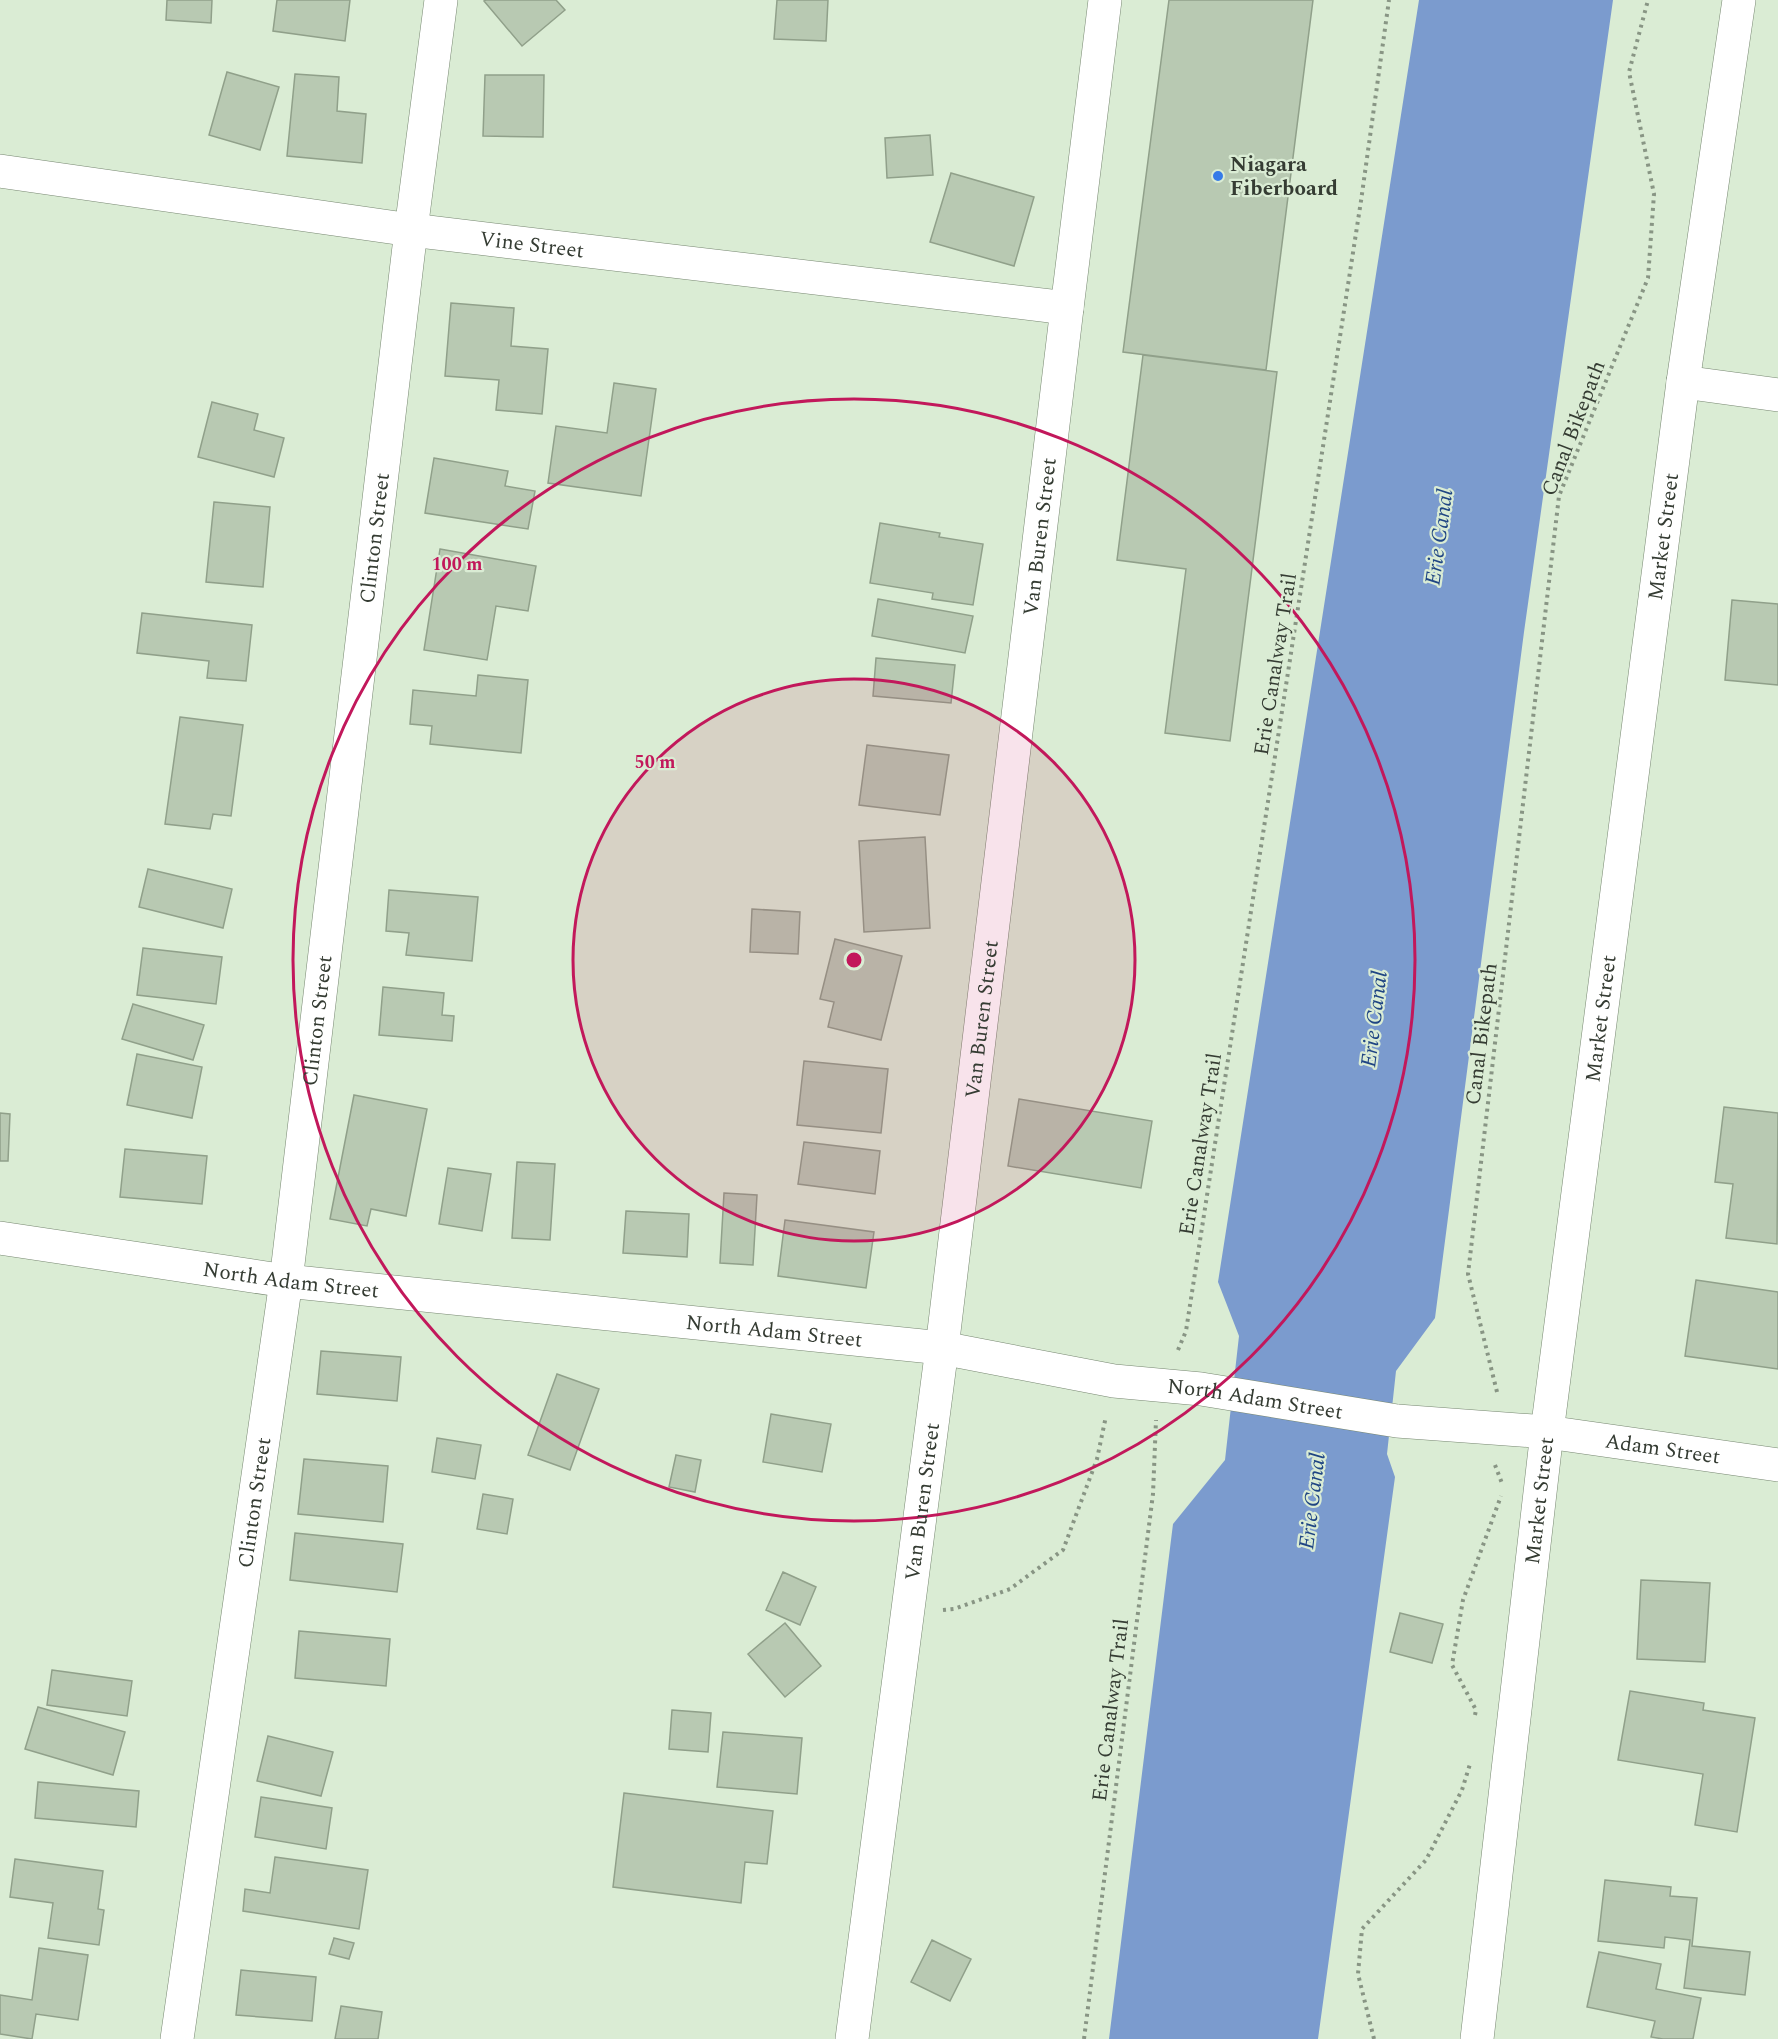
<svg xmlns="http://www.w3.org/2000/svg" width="1778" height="2039" viewBox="0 0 1778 2039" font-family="Spectral,serif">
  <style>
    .water { fill: #7b9bce }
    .building { fill: #b8c9b2; stroke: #90a08a; stroke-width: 1.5 }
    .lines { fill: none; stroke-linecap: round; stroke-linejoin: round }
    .street-casing { stroke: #778771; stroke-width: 34 }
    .secondary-casing { stroke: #778771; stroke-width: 34 }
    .primary-casing { stroke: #778771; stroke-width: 34 }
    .path { stroke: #889584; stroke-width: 4; stroke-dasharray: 3 4.5; stroke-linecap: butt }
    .street { stroke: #fff; stroke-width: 33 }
    .secondary { stroke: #fff; stroke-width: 33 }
    .primary { stroke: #fff; stroke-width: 33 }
    .ring { fill: none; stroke: #c2185b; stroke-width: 3 }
    .poi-dot { fill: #367be8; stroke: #daecd4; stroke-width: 2 }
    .labels { text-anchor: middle; stroke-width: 4.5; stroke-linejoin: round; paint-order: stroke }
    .poi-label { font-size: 21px; font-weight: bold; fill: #353c33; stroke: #daecd4; text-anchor: start }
    .street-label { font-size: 21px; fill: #353c33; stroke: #daecd4 }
    .water-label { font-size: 22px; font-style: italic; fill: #1f4583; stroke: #daecd4 }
    .centre { fill: #c2185b; stroke: #daecd4; stroke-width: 3 }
    .ring-label { font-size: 18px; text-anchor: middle; font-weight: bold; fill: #c2185b; stroke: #daecd4; stroke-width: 4.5; stroke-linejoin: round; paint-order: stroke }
  </style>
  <rect width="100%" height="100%" fill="#daecd4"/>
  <path class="water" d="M 1419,0 L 1613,0 L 1524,632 L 1435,1318 L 1396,1371 L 1387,1454 L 1395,1477 L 1318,2039 L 1109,2039 L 1173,1524 L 1225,1460 L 1239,1336 L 1218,1282 Z"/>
  <path class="building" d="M 167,0 L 212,0 L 211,23 L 166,20 Z
    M 277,0 L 350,0 L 345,41 L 273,31 Z
    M 486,0 L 556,0 L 565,10 L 522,46 L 484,1 Z
    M 777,0 L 828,0 L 826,41 L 774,39 Z
    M 1169,0 L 1313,0 L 1266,370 L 1123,352 Z
    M 227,72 L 279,87 L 260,150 L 209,135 Z
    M 295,74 L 339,77 L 337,111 L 366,114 L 362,163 L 287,156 Z
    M 485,75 L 544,75 L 543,137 L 483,136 Z
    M 930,135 L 933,175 L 887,178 L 885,138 Z
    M 951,173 L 1034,197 L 1014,266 L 930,242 Z
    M 451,303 L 514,308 L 511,346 L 548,349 L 542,414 L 496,410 L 499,380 L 445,376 Z
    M 1143,355 L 1277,372 L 1230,741 L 1165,733 L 1186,569 L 1117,560 Z
    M 614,383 L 656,389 L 641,496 L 548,483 L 556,426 L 607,433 Z
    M 212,402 L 258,414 L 254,430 L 284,438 L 274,477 L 198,457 Z
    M 434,458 L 508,471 L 505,486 L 535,491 L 528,529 L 425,513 Z
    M 214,502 L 270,507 L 263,587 L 206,582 Z
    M 880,523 L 940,533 L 939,537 L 983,544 L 973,605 L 932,599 L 933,593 L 870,583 Z
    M 440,549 L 536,566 L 528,611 L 496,606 L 487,660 L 424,650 Z
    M 878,599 L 973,616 L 965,653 L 872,636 Z
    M 1732,600 L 1778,604 L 1778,685 L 1725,680 Z
    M 142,613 L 252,625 L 246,681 L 207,678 L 209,661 L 137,653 Z
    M 876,658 L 955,665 L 951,703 L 873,696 Z
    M 478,675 L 528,680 L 521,753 L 430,744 L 432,726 L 410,724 L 413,690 L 476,696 Z
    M 180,717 L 243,725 L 231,816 L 213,814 L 210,829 L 165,824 Z
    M 867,745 L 949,755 L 940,815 L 859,805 Z
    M 925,837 L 930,928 L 864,932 L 859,841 Z
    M 148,869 L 232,889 L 223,928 L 139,907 Z
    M 389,890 L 478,897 L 472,961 L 406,955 L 409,933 L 386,931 Z
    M 752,909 L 800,912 L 798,954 L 750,952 Z
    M 835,939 L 902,956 L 881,1040 L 828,1027 L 834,1002 L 820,999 Z
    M 143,948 L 222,957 L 216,1004 L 137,995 Z
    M 383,987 L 444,993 L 442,1015 L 454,1016 L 452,1041 L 379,1035 Z
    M 133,1004 L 204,1025 L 193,1060 L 122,1039 Z
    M 137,1054 L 202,1067 L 192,1118 L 127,1105 Z
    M 804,1061 L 888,1069 L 881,1133 L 797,1125 Z
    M 354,1095 L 427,1109 L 406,1216 L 371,1209 L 367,1226 L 330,1219 Z
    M 1019,1099 L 1152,1121 L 1141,1188 L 1008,1166 Z
    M 1724,1107 L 1778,1113 L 1777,1244 L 1726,1238 L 1733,1184 L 1715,1182 Z
    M 0,1113 L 10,1114 L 8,1161 L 0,1161 Z
    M 804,1142 L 880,1151 L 875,1194 L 798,1184 Z
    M 125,1149 L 207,1156 L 202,1204 L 120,1197 Z
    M 517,1162 L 555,1164 L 550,1240 L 512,1238 Z
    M 448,1168 L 491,1174 L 482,1231 L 439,1224 Z
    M 724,1193 L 757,1195 L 753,1265 L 720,1263 Z
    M 626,1211 L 689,1214 L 687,1257 L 623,1253 Z
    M 785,1220 L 874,1232 L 866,1288 L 778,1276 Z
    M 1696,1280 L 1778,1292 L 1778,1369 L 1685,1356 Z
    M 321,1351 L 401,1357 L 397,1401 L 317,1394 Z
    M 557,1374 L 599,1389 L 570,1470 L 528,1455 Z
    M 771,1414 L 831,1424 L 822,1472 L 763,1462 Z
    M 437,1438 L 481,1445 L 475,1479 L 432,1472 Z
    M 676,1455 L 701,1460 L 695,1492 L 669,1487 Z
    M 304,1459 L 388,1466 L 383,1522 L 298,1514 Z
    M 483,1494 L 513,1499 L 507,1534 L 477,1529 Z
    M 295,1533 L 403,1544 L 397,1592 L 290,1580 Z
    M 783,1572 L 816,1587 L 800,1625 L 766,1610 Z
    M 1641,1580 L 1710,1583 L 1705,1662 L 1637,1659 Z
    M 1400,1613 L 1443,1624 L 1432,1663 L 1390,1652 Z
    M 785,1623 L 821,1666 L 785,1697 L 748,1654 Z
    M 299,1631 L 390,1639 L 386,1686 L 295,1678 Z
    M 52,1670 L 132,1681 L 127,1716 L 47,1705 Z
    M 1630,1691 L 1704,1703 L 1703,1710 L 1755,1718 L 1737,1832 L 1695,1825 L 1703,1774 L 1618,1760 Z
    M 38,1707 L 125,1732 L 113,1775 L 25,1749 Z
    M 672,1710 L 711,1713 L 708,1752 L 669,1749 Z
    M 723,1732 L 802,1738 L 797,1794 L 717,1787 Z
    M 268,1736 L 333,1752 L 321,1796 L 257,1781 Z
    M 38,1782 L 139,1791 L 136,1827 L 35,1818 Z
    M 624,1793 L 773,1811 L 767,1864 L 745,1862 L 741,1903 L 613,1887 Z
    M 261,1797 L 332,1808 L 326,1849 L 255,1837 Z
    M 275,1857 L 368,1870 L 359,1929 L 243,1911 L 245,1889 L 270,1893 Z
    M 15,1859 L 103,1871 L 98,1909 L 104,1910 L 99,1945 L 48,1938 L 53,1903 L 10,1897 Z
    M 1605,1880 L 1671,1887 L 1670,1896 L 1697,1898 L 1692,1946 L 1750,1952 L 1745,1995 L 1684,1988 L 1690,1940 L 1665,1937 L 1664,1948 L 1598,1941 Z
    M 334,1938 L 354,1943 L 349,1959 L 329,1954 Z
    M 932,1940 L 971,1959 L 950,2001 L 911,1982 Z
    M 39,1948 L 88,1955 L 78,2020 L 36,2014 L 32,2039 L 0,2034 L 0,1995 L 32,2000 Z
    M 1599,1952 L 1661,1964 L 1656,1989 L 1701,1998 L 1693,2039 L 1663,2039 L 1651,2037 L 1655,2021 L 1587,2007 Z
    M 241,1970 L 316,1977 L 312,2021 L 236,2015 Z
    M 341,2006 L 382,2012 L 378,2039 L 335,2039 Z"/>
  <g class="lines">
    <defs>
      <g id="street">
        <path id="s1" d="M 0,171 L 411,230 L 1067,308"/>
        <path d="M 1683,382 L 1778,395"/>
        <path id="s2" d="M 0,1238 L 286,1281 L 942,1348 L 1114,1381 L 1201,1389 L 1397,1421 L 1547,1432 L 1778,1465"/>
        <path id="s3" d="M 852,2039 L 942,1348 L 1067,308 L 1105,0"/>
      </g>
      <g id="secondary">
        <path id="s4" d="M 1477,2039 L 1547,1432 L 1683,382 L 1739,0"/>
      </g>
      <g id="primary">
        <path id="s5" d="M 177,2039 L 286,1281 L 411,230 L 441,0"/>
      </g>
    </defs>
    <use href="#street" class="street-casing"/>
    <use href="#secondary" class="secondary-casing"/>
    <use href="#primary" class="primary-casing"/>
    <path class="path" d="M 1178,1350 L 1186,1331 L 1361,201 L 1389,0
      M 1497,1392 L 1468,1274 L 1559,496 L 1648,278 L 1654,194 L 1629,72 L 1648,0
      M 1495,1465 L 1503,1486
      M 943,1610 L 954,1609 L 1010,1589 L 1063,1550 L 1097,1459 L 1106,1416
      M 1475,1715 L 1476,1710 L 1452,1665 L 1463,1600 L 1501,1496
      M 1084,2039 L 1153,1494 L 1156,1420
      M 1374,2039 L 1358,1974 L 1362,1929 L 1426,1860 L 1462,1790 L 1470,1764"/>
    <use href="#street" class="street"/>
    <use href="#secondary" class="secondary"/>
    <use href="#primary" class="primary"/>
  </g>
  <circle cx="854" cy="960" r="281" fill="#c2185b" fill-opacity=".12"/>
  <g class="ring">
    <circle cx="854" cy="960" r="281"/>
    <circle cx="854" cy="960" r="561"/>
  </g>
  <circle class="poi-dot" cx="1218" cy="176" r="6"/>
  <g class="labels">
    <g class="poi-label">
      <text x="1230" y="171">Niagara<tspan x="1230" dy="24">Fiberboard</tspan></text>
    </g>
    <g class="street-label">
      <text dy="7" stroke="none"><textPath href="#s1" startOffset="537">Vine Street</textPath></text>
      <text transform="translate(1573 428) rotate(-69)" y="7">Canal Bikepath</text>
      <text dy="7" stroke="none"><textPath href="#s3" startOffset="1514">Van Buren Street</textPath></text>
      <text dy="7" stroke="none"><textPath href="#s4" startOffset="1514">Market Street</textPath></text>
      <text dy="7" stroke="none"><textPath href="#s5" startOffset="1514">Clinton Street</textPath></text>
      <text transform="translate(1275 664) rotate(-81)" y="7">Erie Canalway Trail</text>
      <text dy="7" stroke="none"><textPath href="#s4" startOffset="1028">Market Street</textPath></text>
      <text dy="7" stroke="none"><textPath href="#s5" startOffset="1028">Clinton Street</textPath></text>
      <text dy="7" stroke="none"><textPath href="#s3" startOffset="1028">Van Buren Street</textPath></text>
      <text transform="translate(1481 1034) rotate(-83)" y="7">Canal Bikepath</text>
      <text transform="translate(1200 1144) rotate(-81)" y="7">Erie Canalway Trail</text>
      <text dy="7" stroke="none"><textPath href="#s2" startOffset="294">North Adam Street</textPath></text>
      <text dy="7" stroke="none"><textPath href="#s2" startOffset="780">North Adam Street</textPath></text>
      <text dy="7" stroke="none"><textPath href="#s2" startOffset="1266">North Adam Street</textPath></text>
      <text dy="7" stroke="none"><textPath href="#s2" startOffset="1677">Adam Street</textPath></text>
      <text dy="7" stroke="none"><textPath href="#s4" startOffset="542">Market Street</textPath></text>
      <text dy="7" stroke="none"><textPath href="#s5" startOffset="542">Clinton Street</textPath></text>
      <text dy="7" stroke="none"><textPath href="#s3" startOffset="542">Van Buren Street</textPath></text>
      <text transform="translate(1110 1710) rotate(-83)" y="7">Erie Canalway Trail</text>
    </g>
    <g class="water-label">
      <text transform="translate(1438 537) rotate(-82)" y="8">Erie Canal</text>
      <text transform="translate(1373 1019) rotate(-83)" y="8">Erie Canal</text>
      <text transform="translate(1311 1501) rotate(-83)" y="8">Erie Canal</text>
    </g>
  </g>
  <circle cx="854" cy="960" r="9" class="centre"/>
  <g class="ring-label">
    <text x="457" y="570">100 m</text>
    <text x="655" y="768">50 m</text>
  </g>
</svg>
